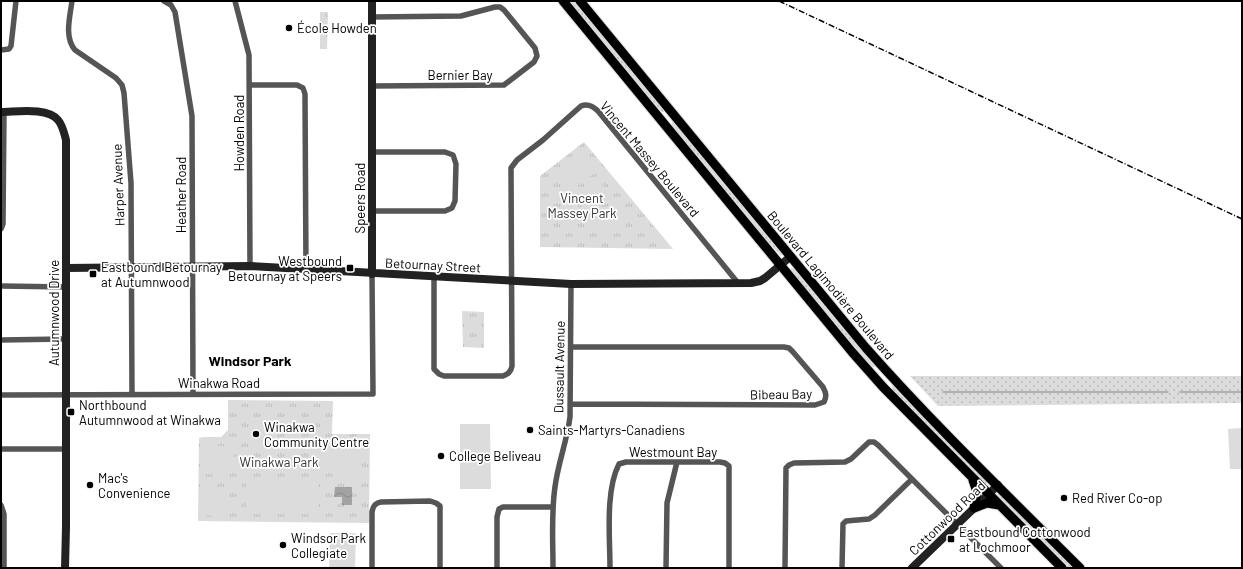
<svg xmlns="http://www.w3.org/2000/svg" width="1243" height="569" viewBox="0 0 1243 569" font-family="Barlow,sans-serif">
  <style>
    .grass { fill: url(#grass-dots) }
    .park { fill: url(#park-tufts) }
    .pitch { fill: #dcdcdc }
    .water { fill: url(#water-waves) }
    .lines { fill: none; stroke-linecap: round; stroke-linejoin: round }
    .stream { stroke: #a3a3a3; stroke-width: 1.5 }
    .primary-casing { stroke: #dbdbdb; stroke-width: 11 }
    .street { stroke: #555; stroke-width: 5.5 }
    .secondary { stroke: #222; stroke-width: 8 }
    .primary { stroke: #000; stroke-width: 9 }
    .rail { stroke: #000; stroke-width: 1.5; stroke-dasharray: 6 2 1 2; stroke-linecap: butt }
    .poi-dot { fill: #000; stroke: #fff; stroke-width: 1.5 }
    .labels { text-anchor: middle; stroke-width: 3.5; stroke-linejoin: round; paint-order: stroke }
    .poi-label { font-size: 13px; fill: #000; stroke: #fff; text-anchor: start }
    .street-label { font-size: 13px; fill: #000; stroke: #fff }
    .park-label { font-size: 13px; fill: #333; stroke: #fff }
    .neighbourhood-label { font-size: 14px; font-weight: bold; fill: #000; stroke: #fff }
  </style>
  <defs>
    <pattern id="grass-dots" width="8" height="8" patternUnits="userSpaceOnUse"><rect width="8" height="8" fill="#dcdcdc"/><path d="M2 2h.1M6 6h.1" fill="none" stroke="#bbb" stroke-width="1.8" stroke-linecap="round"/></pattern>
    <pattern id="park-tufts" width="24" height="20" patternUnits="userSpaceOnUse"><rect width="24" height="20" fill="#dcdcdc"/><path d="M3 7l-1-3M5 7V3M7 7l1-3M15 17l-1-3M17 17v-4M19 17l1-3" fill="none" stroke="#bbb"/></pattern>
    <pattern id="water-waves" width="16" height="10" patternUnits="userSpaceOnUse"><rect width="16" height="10" fill="#a3a3a3"/><path d="M0 5q4-4 8 0t8 0" fill="none" stroke="#8b8b8b"/></pattern>
  </defs>
  <rect width="100%" height="100%" fill="#fff"/>
  <path class="grass" d="M 567,1 L 577,1 L 666,112 L 662,112 L 658,108 L 620,66 Z
    M 672,119 L 778,246 L 782,254 L 781,256 L 736,207 L 672,129 Z
    M 791,268 L 794,269 C 820,302 849,333 877,366 L 876,367 L 873,367 L 871,366 L 850,344 L 795,279 L 791,270 Z
    M 910,376 L 1242,376 L 1242,403 L 938,406 Z
    M 895,385 L 987,481 L 987,483 L 985,483 L 892,391 L 892,386 Z
    M 998,494 L 999,494 L 1076,568 L 1066,568 L 997,496 Z"/>
  <path class="park" d="M 320,12 L 328,12 L 327,49 L 320,49 Z
    M 584,142 L 673,249 L 540,247 L 540,176 Z
    M 462,311 L 484,312 L 484,348 L 463,347 Z
    M 228,400 L 333,401 L 332,434 L 370,434 L 369,523 L 198,521 L 199,438 L 203,437 L 221,437 L 228,430 Z"/>
  <path class="pitch" d="M 581,153 L 595,173 L 570,191 L 556,171 Z
    M 597,178 L 611,197 L 588,215 L 574,195 Z
    M 615,201 L 629,222 L 604,240 L 590,219 Z
    M 460,424 L 490,424 L 491,489 L 460,489 Z
    M 1242,428 L 1242,469 L 1230,469 L 1228,429 Z
    M 346,437 L 355,437 L 362,444 L 357,481 C 333,478 318,467 319,440 Z
    M 205,446 L 234,446 C 235,468 226,475 205,474 Z
    M 246,478 L 318,478 L 318,514 L 246,514 Z
    M 199,487 C 225,486 227,490 228,515 L 202,516 L 199,512 Z
    M 330,533 L 356,533 L 355,568 L 329,568 Z"/>
  <path class="water" d="M 335,487 L 352,487 L 352,505 L 342,505 L 342,497 L 334,497 Z"/>
  <g class="lines">
    <path class="stream" d="M 943,392 L 1168,392
      M 1180,392 L 1242,392"/>
    <defs>
      <path id="primary" d="M 563,1 L 852,352 L 883,387 L 1062,568
        M 580,1 L 866,348 C 934,425 1008,496 1080,568
        M 973,480 L 977,492 L 974,508
        M 974,508 L 987,503 L 999,505"/>
    </defs>
    <use href="#primary" class="primary-casing"/>
    <path class="street" d="M 72,1 C 70,17 64,37 75,50 L 116,78 L 122,85 L 124,93 L 131,183 L 132,394
      M 164,1 L 171,5 L 175,12 L 192,116 L 193,394
      M 235,1 L 249,55 L 250,266
      M 372,17 L 461,16 L 495,7 L 500,7 L 504,10 L 535,48 L 537,56 L 534,62 L 504,85 L 372,86
      M 1,50 L 9,49 L 11,46 L 16,1
      M 250,85 L 297,85 L 303,88 L 305,94 L 306,270
      M 372,152 L 445,152 L 453,155 L 456,164 L 455,201 L 452,208 L 445,211 L 372,211
      M 1,229 L 3,224 L 4,112
      M 434,277 L 434,369 L 439,374 L 444,376 L 503,376 C 508,374 511,372 512,366 L 511,168 L 517,160 L 543,140 L 581,106 C 588,103 593,106 598,111 L 738,283
      M 1,286 L 66,287
      M 1,340 L 65,339
      M 1,395 L 373,394 L 372,274
      M 570,404 L 815,405 L 824,402 C 827,396 826,393 823,387 L 793,352 L 789,348 L 784,347 L 571,347
      M 1,449 L 66,449
      M 1,505 L 4,514 L 4,568
      M 372,568 L 372,512 C 373,506 375,503 381,502 L 430,501 L 436,503 L 440,506 L 440,568
      M 497,568 L 497,517 L 499,509 L 503,507 L 553,507
      M 553,568 C 553,541 551,514 555,487 C 558,463 567,441 570,417 L 571,284
      M 610,568 C 610,538 605,491 619,464 L 626,462 L 720,462 L 725,463 L 729,466 L 729,568
      M 666,568 L 667,503 L 677,462
      M 785,568 L 786,468 L 789,465 L 794,463 L 845,462 L 851,459 L 869,442 L 874,442 L 878,445 L 1001,568
      M 842,568 L 843,524 L 846,521 L 869,519 L 875,515 L 912,479"/>
    <path class="secondary" d="M 372,1 L 372,274
      M 1,112 C 17,112 47,107 58,120 C 63,126 64,133 66,140 L 66,527 L 65,568
      M 66,268 L 250,266 L 571,284 L 751,283 L 760,281 L 765,278 L 790,257
      M 912,568 L 998,485"/>
    <use href="#primary" class="primary"/>
    <path class="rail" d="M 779,1 L 1242,219"/>
  </g>
  <g class="poi-dot">
    <circle cx="289" cy="28" r="4"/>
    <rect x="346" y="264" width="8" height="8" rx="2"/>
    <rect x="89" y="270" width="8" height="8" rx="2"/>
    <rect x="67" y="408" width="8" height="8" rx="2"/>
    <circle cx="530" cy="430" r="4"/>
    <circle cx="256" cy="434" r="4"/>
    <circle cx="441" cy="456" r="4"/>
    <circle cx="90" cy="485" r="4"/>
    <circle cx="1064" cy="498" r="4"/>
    <rect x="947" y="535" width="8" height="8" rx="2"/>
    <circle cx="283" cy="545" r="4"/>
  </g>
  <g class="labels">
    <g class="poi-label">
      <text x="297" y="33">École Howden</text>
      <text x="342" y="266" text-anchor="end">Westbound<tspan x="342" dy="15">Betournay at Speers</tspan></text>
      <text x="101" y="272">Eastbound Betournay<tspan x="101" dy="15">at Autumnwood</tspan></text>
      <text x="79" y="410">Northbound<tspan x="79" dy="15">Autumnwood at Winakwa</tspan></text>
      <text x="264" y="432">Winakwa<tspan x="264" dy="15">Community Centre</tspan></text>
      <text x="538" y="435">Saints-Martyrs-Canadiens</text>
      <text x="449" y="461">College Beliveau</text>
      <text x="98" y="483">Mac's<tspan x="98" dy="15">Convenience</tspan></text>
      <text x="1072" y="503">Red River Co-op</text>
      <text x="959" y="537">Eastbound Cottonwood<tspan x="959" dy="15">at Lochmoor</tspan></text>
      <text x="291" y="543">Windsor Park<tspan x="291" dy="15">Collegiate</tspan></text>
    </g>
    <g class="street-label">
      <text x="460" y="80">Bernier Bay</text>
      <text transform="translate(239 133) rotate(-90)" y="5">Howden Road</text>
      <text transform="translate(650 159) rotate(50)" y="5">Vincent Massey Boulevard</text>
      <text transform="translate(118 185) rotate(-92)" y="5">Harper Avenue</text>
      <text transform="translate(181 195) rotate(-90)" y="5">Heather Road</text>
      <text transform="translate(360 198) rotate(-90)" y="5">Speers Road</text>
      <text transform="translate(433 265) rotate(3)" y="5">Betournay Street</text>
      <text transform="translate(831 285) rotate(50)" y="5">Boulevard Lagimodière Boulevard</text>
      <text transform="translate(54 313) rotate(-90)" y="5">Autumnwood Drive</text>
      <text transform="translate(559 367) rotate(-89)" y="5">Dussault Avenue</text>
      <text x="219" y="388">Winakwa Road</text>
      <text transform="translate(781 394) rotate(-1)" y="5">Bibeau Bay</text>
      <text x="673" y="457">Westmount Bay</text>
      <text transform="translate(947 518) rotate(-44)" y="5">Cottonwood Road</text>
    </g>
    <g class="park-label">
      <text x="582" y="203">Vincent<tspan x="582" dy="15">Massey Park</tspan></text>
      <text x="279" y="467">Winakwa Park</text>
    </g>
    <g class="neighbourhood-label">
      <text x="250" y="366">Windsor Park</text>
    </g>
  </g>
  <rect width="1243" height="569" fill="none" stroke="#000000" stroke-width="4"/>
</svg>
